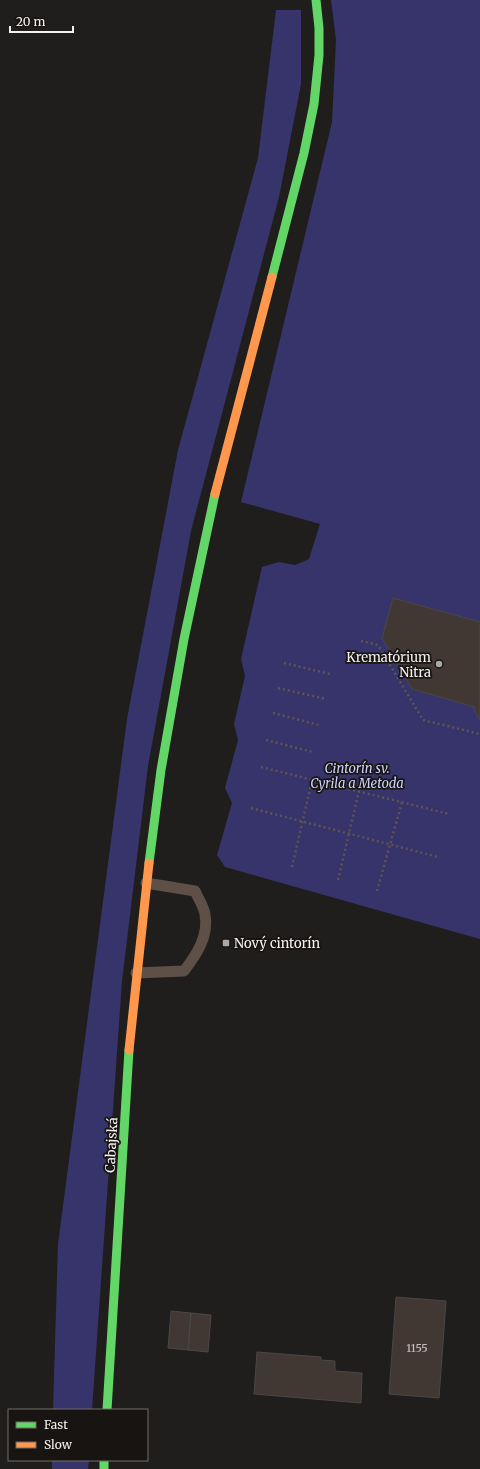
<svg xmlns="http://www.w3.org/2000/svg" width="480" height="1469" viewBox="0 0 480 1469" font-family="Merriweather,serif">
  <style>
    .green { fill: #36346a }
    .building { fill: #413833; stroke: #494745 }
    .lines { fill: none; stroke-linecap: round; stroke-linejoin: round }
    .path { stroke: #5f5450; stroke-width: 2.5; stroke-dasharray: 2 3; stroke-linecap: butt }
    .lane { stroke: #5e4f47; stroke-width: 11 }
    .fast { stroke: #63d668; stroke-width: 9 }
    .slow { stroke: #ff974d; stroke-width: 9 }
    .poi-dot { fill: #aaa7a6; stroke: #181411; stroke-width: 1.5 }
    .labels { text-anchor: middle; stroke-width: 3.5; stroke-linejoin: round; paint-order: stroke }
    .number-label { font-size: 11px; fill: #c8c3c1 }
    .poi-label { font-size: 13px; fill: #f5f1f0; stroke: #181411; text-anchor: end }
    .park-label { font-size: 13px; font-style: italic; fill: #cdd1fe; stroke: #181411 }
    .street-label { font-size: 13px; fill: #f5f1f0; stroke: #181411 }
  </style>
  <rect width="100%" height="100%" fill="#201e1c"/>
  <path class="green" d="M 331,0 L 480,0 L 480,939 L 225,867 L 217,855 L 232,803 L 225,788 L 238,740 L 234,724 L 245,676 L 241,659 L 262,567 L 279,562 L 295,565 L 309,559 L 320,524 L 241,502 L 332,122 L 336,40 Z
    M 276,10 L 301,10 L 301,84 L 279,197 L 191,531 L 148,766 L 122,981 L 92,1410 L 53,1410 L 58,1244 L 127,719 L 178,450 L 258,158 Z
    M 52,1460 L 89,1460 L 88,1469 L 52,1469 Z"/>
  <path class="building" d="M 393,598 L 480,622 L 480,720 L 474,709 L 475,707 L 412,689 L 382,638 Z
    M 396,1297 L 446,1301 L 439,1398 L 389,1394 Z
    M 171,1311 L 191,1313 L 188,1350 L 168,1348 Z
    M 191,1313 L 211,1315 L 208,1352 L 188,1350 Z
    M 257,1352 L 321,1357 L 321,1360 L 335,1361 L 335,1371 L 362,1373 L 361,1403 L 254,1394 Z"/>
  <g class="lines">
    <path class="path" d="M 361,641 L 378,645 L 423,720 L 480,734
      M 284,663 L 330,674
      M 278,688 L 326,699
      M 273,713 L 319,725
      M 266,740 L 313,752
      M 261,767 L 449,814
      M 251,808 L 438,857
      M 292,867 L 312,780
      M 338,880 L 359,791
      M 377,891 L 402,802"/>
    <path class="lane" d="M 136,973 L 184,971 C 197,954 209,936 205,914 C 204,907 198,898 195,891 L 146,883"/>
    <path class="fast" d="M 272,277 L 304,153 L 314,104 L 319,55 L 319,28 L 316,0
      M 149,863 L 161,770 L 184,639 L 215,494
      M 107,1410 L 129,1050
      M 104,1460 L 104,1469"/>
    <path class="slow" d="M 215,494 L 272,277
      M 129,1050 L 149,863"/>
  </g>
  <g class="poi-dot">
    <circle cx="439" cy="664" r="4"/>
    <rect x="222" y="939" width="8" height="8" rx="2"/>
  </g>
  <g class="labels">
    <g class="number-label">
      <text x="417" y="1352">1155</text>
    </g>
    <g class="poi-label">
      <text x="431" y="662">Krematórium<tspan x="431" dy="15">Nitra</tspan></text>
      <text x="234" y="948" text-anchor="start">Nový cintorín</text>
    </g>
    <g class="park-label">
      <text x="357" y="773">Cintorín sv.<tspan x="357" dy="15">Cyrila a Metoda</tspan></text>
    </g>
    <g class="street-label">
      <text transform="translate(111 1145) rotate(-87)" y="5">Cabajská</text>
    </g>
  </g>
  <rect x="8" y="1409" width="140" height="52" fill="#181411" stroke="#706c6a"/>
  <rect x="16" y="1422" width="20" height="6" fill="#63d668" stroke="#706c6a"/>
  <text x="44" y="1429" font-size="12" fill="#f5f1f0">Fast</text>
  <rect x="16" y="1442" width="20" height="6" fill="#ff974d" stroke="#706c6a"/>
  <text x="44" y="1449" font-size="12" fill="#f5f1f0">Slow</text>
  <path d="M10 26v6h63v-6" fill="none" stroke="#f5f1f0" stroke-width="2"/>
  <text x="16" y="26" font-size="12" fill="#f5f1f0" stroke="#181411" stroke-width="3" paint-order="stroke">20 m</text>
</svg>
